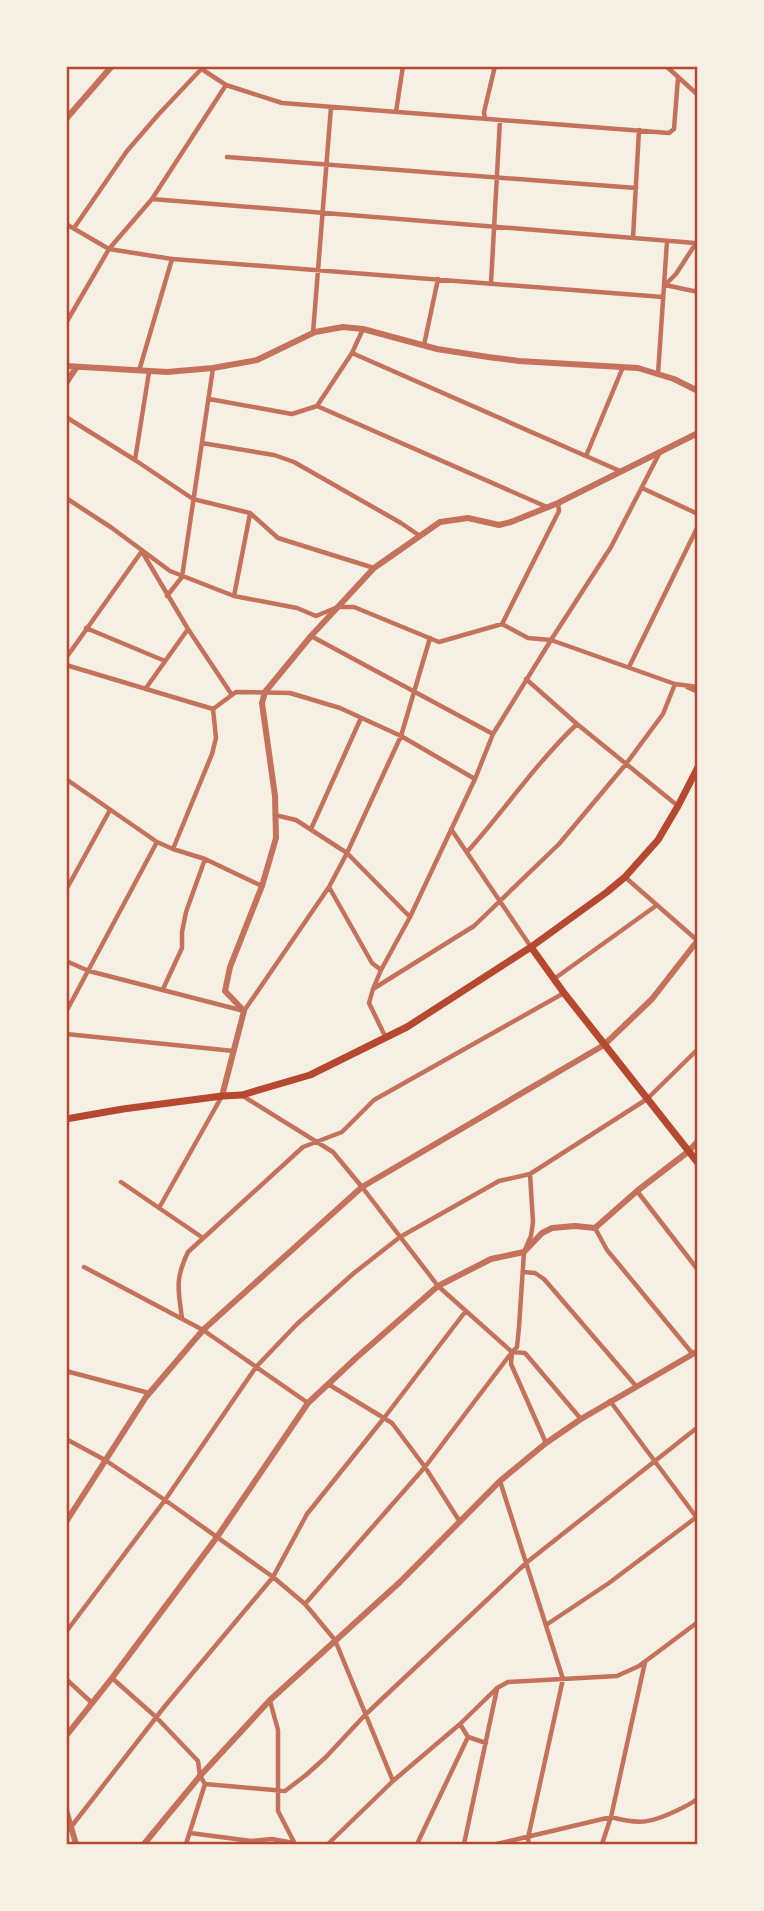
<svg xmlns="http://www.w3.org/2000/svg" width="764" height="1911" viewBox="0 0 764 1911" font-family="Overpass,sans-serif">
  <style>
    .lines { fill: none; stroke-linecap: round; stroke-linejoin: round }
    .minor { stroke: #c5725c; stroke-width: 4.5 }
    .tertiary { stroke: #c5725c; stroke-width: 6 }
    .secondary { stroke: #b5482f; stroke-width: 7 }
    .neatline { fill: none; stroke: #b5482f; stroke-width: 2.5 }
  </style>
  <rect width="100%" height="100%" fill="#f6efe4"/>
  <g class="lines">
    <path class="minor" d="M 197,66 L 226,85 L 282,103 L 669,133 L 674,129 L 678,78
      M 666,66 L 698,95
      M 396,112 L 403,66
      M 485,119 L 484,112 L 495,66
      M 227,157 L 636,188
      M 152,199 L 695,243
      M 66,224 L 109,249 L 172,259 L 663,297
      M 74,228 L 127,151 L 158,115 L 204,66
      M 633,238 L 639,130
      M 491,283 L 500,120
      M 665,285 L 676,274 L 698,240
      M 665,285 L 698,292
      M 66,323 L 109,249 L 152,199 L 226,85
      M 313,333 L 331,107
      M 424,345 L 438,279
      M 352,353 L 620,471
      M 139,371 L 172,259
      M 658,374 L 667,241
      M 209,399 L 292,414 L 317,406 L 352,353 L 363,329
      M 317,406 L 547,507
      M 66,417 L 135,460 L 193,499 L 250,513 L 278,538 L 374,568
      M 202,443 L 274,455 L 294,462 L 401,523 L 420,536
      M 586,456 L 623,367
      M 135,460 L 149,372
      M 642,488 L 698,514
      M 66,498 L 112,528 L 170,571 L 234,596 L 297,608 L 316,616 L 338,607 L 354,607 L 439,642 L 502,624 L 559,511 L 558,503
      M 144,555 L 188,629 L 232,695
      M 167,596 L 182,577 L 213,368
      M 234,596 L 250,514
      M 502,624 L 528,638 L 551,640 L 675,684 L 698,687
      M 86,628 L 165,661
      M 311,636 L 493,734
      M 66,658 L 142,551
      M 66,665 L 213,709
      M 629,667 L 698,526
      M 526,679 L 577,724 L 678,806
      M 687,687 L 698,692
      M 146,688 L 188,629
      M 66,779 L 157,842 L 173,849 L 205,859 L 262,886
      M 275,815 L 296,820 L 347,853 L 410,917
      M 311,829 L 361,718
      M 451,829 L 531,947
      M 173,849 L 212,754 L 216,738 L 213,709 L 236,692 L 290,693 L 340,708 L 401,736 L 475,779
      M 467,852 C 504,811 536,763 577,724
      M 625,877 L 698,941
      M 329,887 L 372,963 L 381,970
      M 66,890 L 110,810
      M 66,961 L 89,971 L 244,1011 L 329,887 L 347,853 L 401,736 L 430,638
      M 554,979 L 657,905
      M 163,989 L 182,948 L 182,932 L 186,912 L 205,859
      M 373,989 L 474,926 L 559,844 L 626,764 L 663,714 L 675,684
      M 66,1012 L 157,842
      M 66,1034 L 234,1051
      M 386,1038 L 369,1003 L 373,989 L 381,970 L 410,917 L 475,779 L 493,734 L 551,640 L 611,547 L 660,452
      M 243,1096 L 333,1152 L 362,1187 L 438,1286 L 512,1352 L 525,1353 L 581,1419
      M 530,1174 L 533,1222 L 531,1236 L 524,1252 L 519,1327 L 517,1347 L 512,1352 L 511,1364 L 546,1443
      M 121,1182 L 203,1238
      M 637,1191 L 698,1270
      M 159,1208 L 222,1096
      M 595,1228 L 607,1250 L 692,1353
      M 84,1267 L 203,1330 L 308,1403
      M 523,1272 L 535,1273 L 544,1279 L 636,1386
      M 182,1318 C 178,1289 175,1279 188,1252 L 303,1147 L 342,1132 L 374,1100 L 564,993
      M 66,1371 L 149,1393
      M 328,1384 L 392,1423 L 425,1467 L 460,1522
      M 610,1401 L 697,1518
      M 66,1439 L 105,1460 L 165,1500 L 273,1577 L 305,1604 L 335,1640 L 393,1781
      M 500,1481 L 563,1679 L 528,1838 L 529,1844
      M 305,1604 L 425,1467 L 512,1352
      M 546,1625 L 609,1583 L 698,1516
      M 66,1632 L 165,1500 L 256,1367 L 297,1324 L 354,1273 L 400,1237 L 499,1181 L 530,1174 L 647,1099 L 698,1049
      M 112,1678 L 156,1717 L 198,1761 L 200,1776 L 205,1784 L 285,1791 L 306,1775 L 326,1757 L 365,1715 L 526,1563 L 698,1427
      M 66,1679 L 91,1702
      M 270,1701 L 278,1730 L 278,1811 L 295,1844
      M 460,1724 L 468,1737 L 486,1743
      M 71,1827 L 165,1706 L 273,1577 L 307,1514 L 384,1418 L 465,1312
      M 190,1833 L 251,1841 L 272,1839 L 294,1843
      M 186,1844 L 205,1784
      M 328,1844 L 393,1781 L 460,1724 L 497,1688 L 508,1682 L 617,1676 L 639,1666 L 698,1622
      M 417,1844 L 468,1737
      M 464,1844 L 497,1689
      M 497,1844 L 611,1817 C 640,1825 651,1823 678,1810 C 685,1806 692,1804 698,1798
      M 602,1844 L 611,1817 L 645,1662"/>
    <path class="tertiary" d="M 66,119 L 112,66
      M 66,366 L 167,372 L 213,368 L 257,360 L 315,332 L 343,327 L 363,329 L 437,349 L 488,357 L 519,361 L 638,368 L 674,379 L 698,391
      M 66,383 L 76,368
      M 222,1096 L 244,1011 L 225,991 L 230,967 L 262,886 L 276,838 L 275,796 L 262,703 L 265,692 L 311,636 L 374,568 L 440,522 L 468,518 L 499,525 L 511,522 L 558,503 L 698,433
      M 66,1522 L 146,1397 L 203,1330 L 362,1187 L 604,1045 L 652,999 L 698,940
      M 66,1736 L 112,1678 L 217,1537 L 308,1403 L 356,1358 L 438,1286 L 491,1259 L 524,1252 L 542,1233 L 552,1228 L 575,1226 L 595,1228 L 637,1191 L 689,1151 L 698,1141
      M 66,1810 L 76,1844
      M 144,1844 L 200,1776 L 270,1700 L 400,1582 L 500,1481 L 546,1443 L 581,1419 L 698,1351"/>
    <path class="secondary" d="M 531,947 L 564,993 L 698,1163
      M 66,1119 L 123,1109 L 222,1096 L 242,1095 L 310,1075 L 407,1027 L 531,947 L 607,892 L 625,877 L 658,840 L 678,806 L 698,767"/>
  </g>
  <rect width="764" height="1911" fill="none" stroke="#f6efe4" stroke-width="136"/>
  <rect x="68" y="68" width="628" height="1775" class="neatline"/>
</svg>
